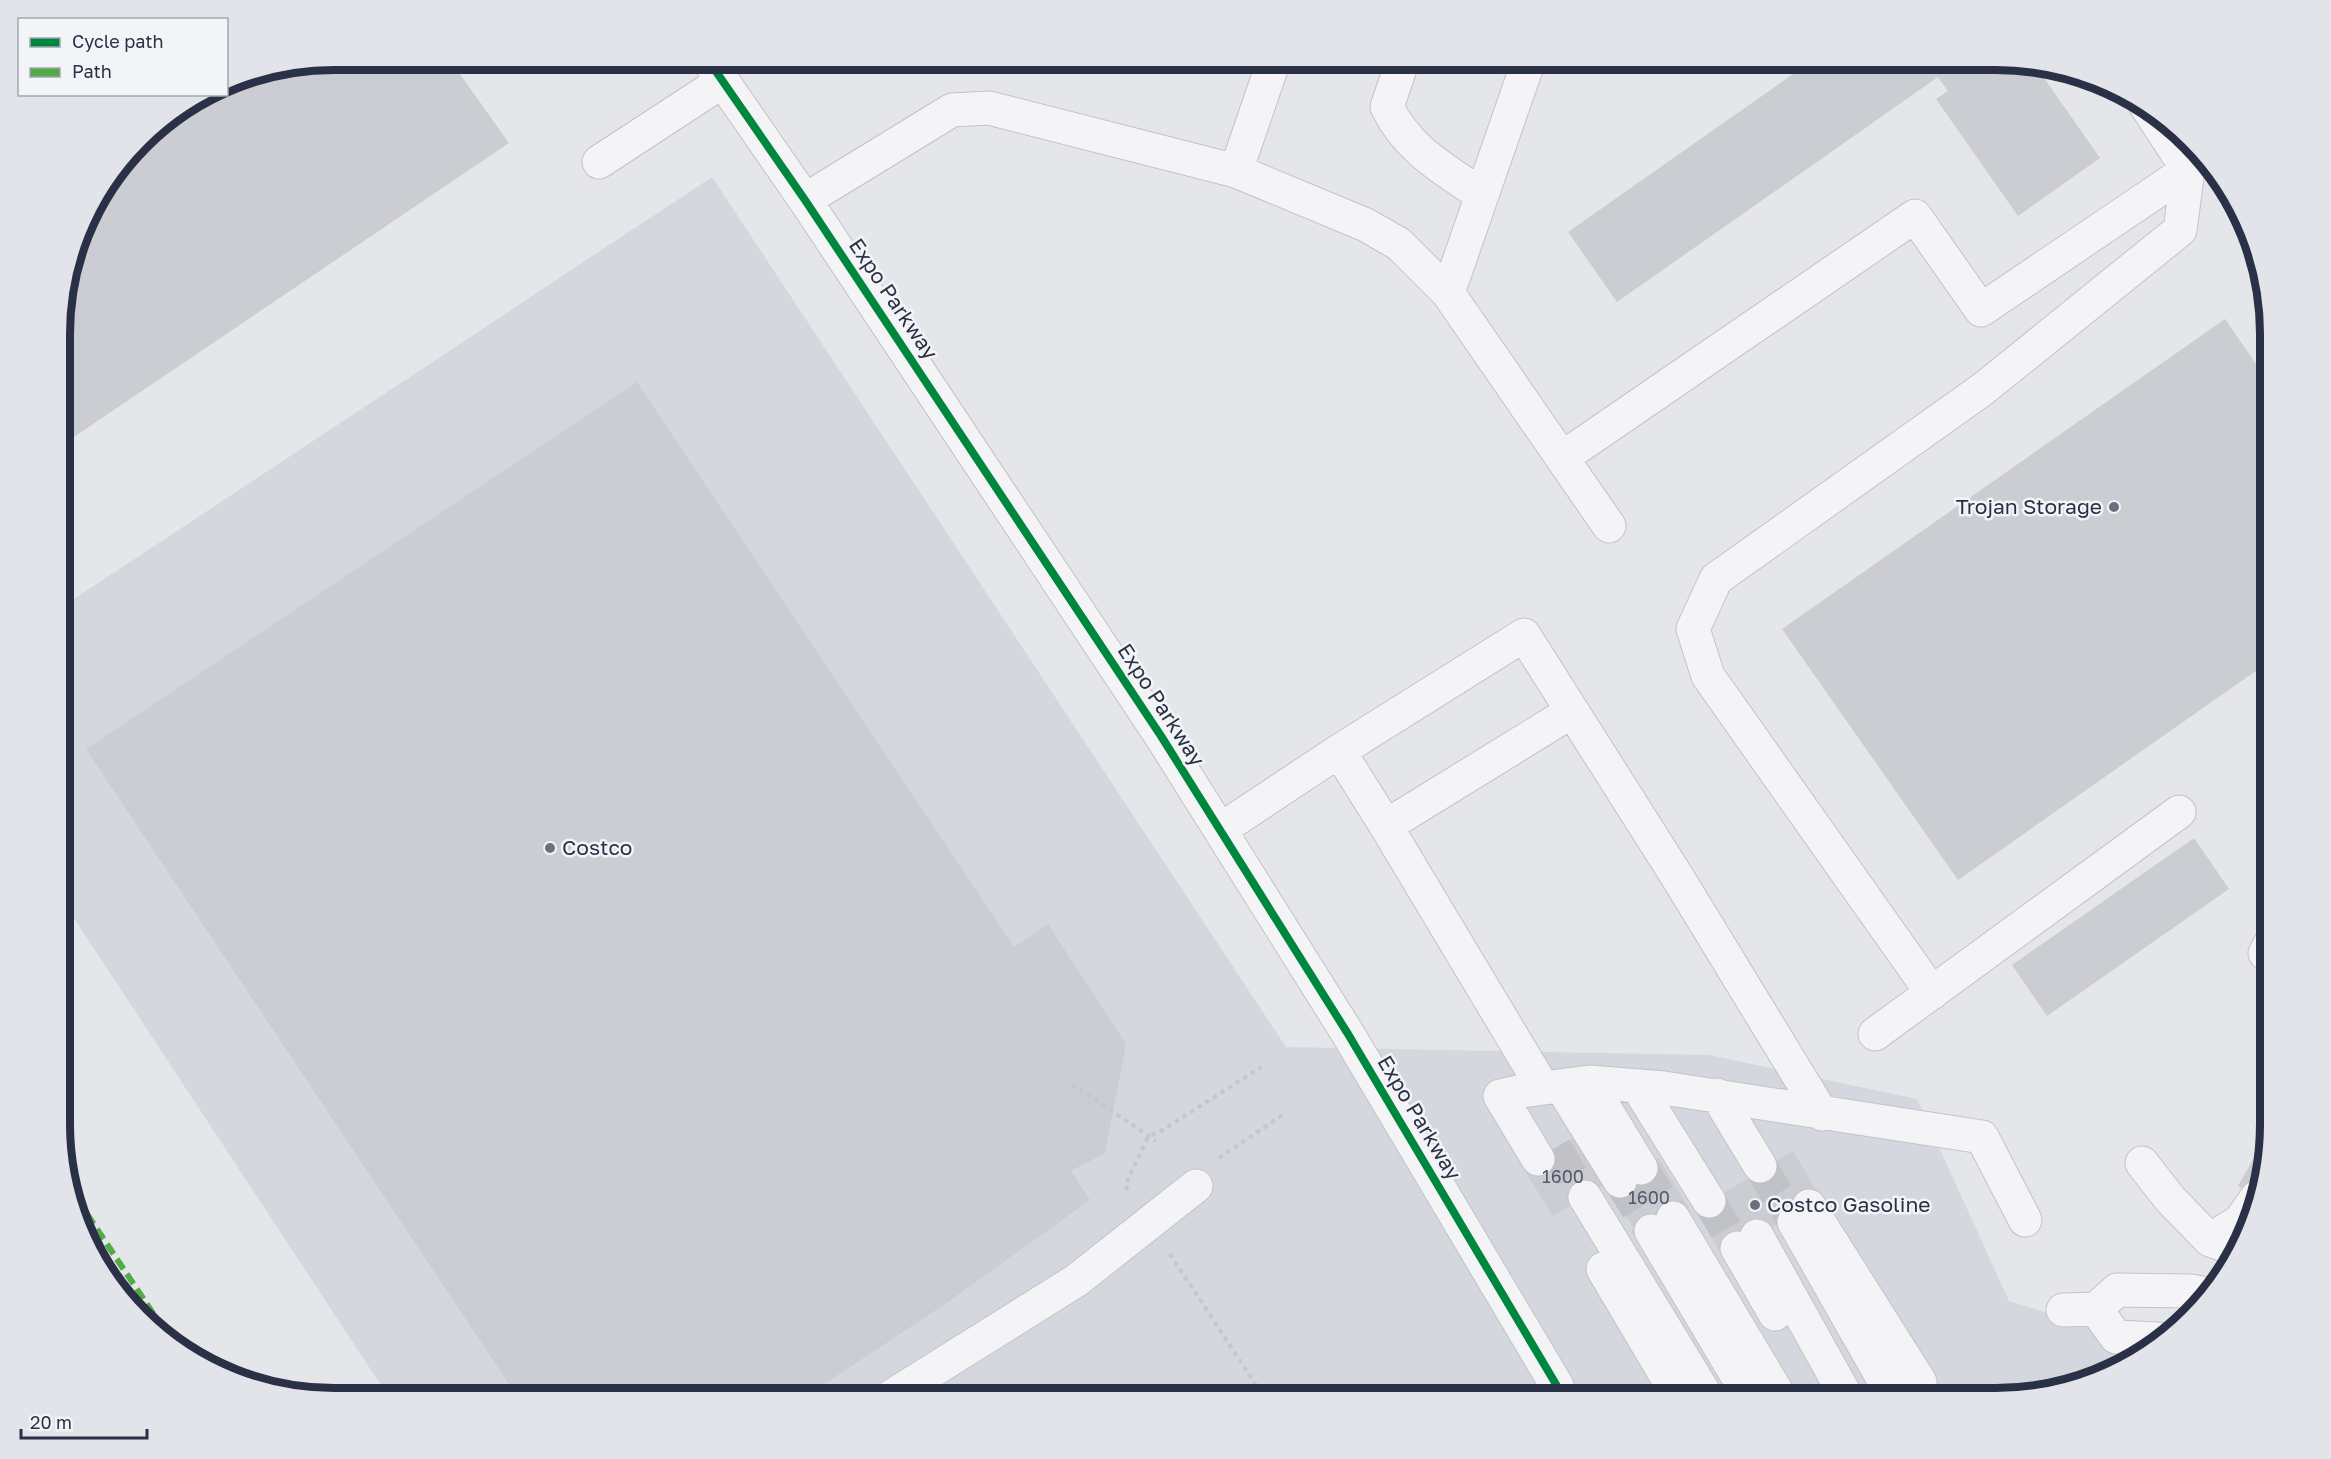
<svg xmlns="http://www.w3.org/2000/svg" width="2331" height="1459" viewBox="0 0 2331 1459" font-family="'Golos Text',sans-serif">
  <style>
    .built { fill: #d5d7df }
    .building { fill: #cccdd2 }
    .lines { fill: none; stroke-linecap: round; stroke-linejoin: round }
    .minor-tunnel { stroke: #c0c2c8; stroke-width: 33; stroke-dasharray: 33 16; stroke-linecap: butt }
    .minor-casing { stroke: #c2c3c7; stroke-width: 35 }
    .path { stroke: #c6c7cc; stroke-width: 4; stroke-dasharray: 4.5 4.5; stroke-linecap: butt }
    .minor { stroke: #f4f4f6; stroke-width: 33 }
    .quiet { stroke: #53ab47; stroke-width: 6; stroke-dasharray: 12 6; stroke-linecap: butt }
    .cycleway-casing { stroke: #f3f4f8; stroke-width: 11 }
    .cycleway { stroke: #00873e; stroke-width: 8 }
    .poi-dot { fill: #6b707e; stroke: #f3f4f8; stroke-width: 2 }
    .labels { text-anchor: middle; stroke-width: 5; stroke-linejoin: round; paint-order: stroke }
    .number-label { font-size: 18px; fill: #54596a }
    .street-label { font-size: 21px; fill: #2a3045; stroke: #f3f4f8 }
    .poi-label { font-size: 21px; fill: #2a3045; stroke: #f3f4f8; text-anchor: start }
    .rim { fill: none; stroke: #2a3045; stroke-width: 8 }
  </style>
  <rect width="100%" height="100%" fill="#e5e6e9"/>
  <path class="built" d="M 712,177 L 1286,1047 L 1709,1055 L 1917,1099 L 2009,1301 L 2152,1345 L 2134,1362 L 2014,1398 L 390,1399 L 62,900 L 62,607 Z"/>
  <path class="building" d="M 334,60 L 450,60 L 509,143 L 62,445 L 62,299 L 88,213 L 153,128 L 207,94 L 226,94 L 226,83 L 230,81 Z
    M 1813,60 L 1997,60 L 2035,65 L 2100,158 L 2018,216 L 1936,99 L 1948,91 L 1938,77 L 1617,302 L 1568,232 Z
    M 2225,319 L 2270,384 L 2270,661 L 1958,880 L 1782,629 Z
    M 637,382 L 1014,947 L 1048,924 L 1126,1044 L 1105,1153 L 1071,1171 L 1090,1200 L 948,1302 L 802,1399 L 671,1399 L 668,1395 L 662,1399 L 519,1399 L 86,749 Z
    M 2194,838 L 2229,889 L 2047,1016 L 2012,965 Z
    M 2270,1086 L 2270,1104 L 2263,1100 Z
    M 2270,1129 L 2270,1142 L 2259,1199 L 2238,1186 Z
    M 1573,1138 L 1603,1186 L 1553,1216 L 1523,1168 Z
    M 1793,1151 L 1821,1198 L 1723,1257 L 1695,1210 Z
    M 1659,1158 L 1689,1208 L 1639,1238 L 1609,1188 Z"/>
  <g class="lines">
    <path class="minor-tunnel" d="M 1555,1148 L 1585,1197
      M 1760,1166 L 1792,1218
      M 1641,1168 L 1673,1218
      M 1620,1181 L 1651,1231
      M 1709,1201 L 1737,1248"/>
    <defs>
      <path id="minor" d="M 708,60 L 805,200 L 1161,736 L 1348,1034 L 1557,1386 L 1561,1399
        M 1403,60 L 1387,107 C 1408,150 1444,169 1482,195
        M 599,162 L 723,81
        M 1236,171 L 1366,225 L 1399,244 L 1448,293 L 1609,526
        M 805,200 L 952,110 L 989,108 L 1236,171 L 1274,60
        M 1448,293 L 1529,60
        M 1562,458 L 1915,216 L 1981,310 L 2188,170
        M 1339,751 L 1386,826 L 1543,1088
        M 1386,826 L 1571,712
        M 1220,830 L 1339,751 L 1524,635 L 1678,878 L 1822,1114
        M 2265,953 L 2270,944
        M 1932,993 L 1708,676 L 1693,629 L 1716,579 L 1983,389 L 2180,230 L 2188,170 L 2145,104
        M 1875,1034 L 2179,812
        M 1589,1082 L 1641,1168
        M 1561,1086 L 1620,1181
        M 1638,1087 L 1709,1201
        M 1717,1095 L 1760,1166
        M 1538,1159 L 1500,1096 L 1522,1091 L 1589,1082 L 1664,1088 L 1982,1137 L 2025,1220
        M 2142,1163 L 2170,1199 L 2210,1240
        M 1585,1197 L 1708,1399
        M 1809,1206 L 1920,1382
        M 1673,1218 L 1781,1399
        M 1794,1222 L 1889,1389
        M 1651,1231 L 1751,1399
        M 1757,1236 L 1847,1398
        M 1737,1248 L 1775,1314
        M 2238,1250 L 2210,1240 L 2240,1221 L 2257,1197
        M 1603,1269 L 1680,1399
        M 2096,1309 L 2116,1337 L 2158,1339
        M 2063,1310 L 2096,1309 L 2117,1290 L 2191,1291 L 2207,1294
        M 887,1399 L 1077,1280 L 1196,1186"/>
    </defs>
    <use href="#minor" class="minor-casing"/>
    <path class="path" d="M 1072,1084 L 1156,1141
      M 1219,1158 L 1284,1114
      M 1128,1190 L 1125,1186 L 1148,1137 L 1161,1131 L 1261,1067
      M 1170,1254 L 1265,1399"/>
    <use href="#minor" class="minor"/>
    <path class="quiet" d="M 77,1199 L 174,1345"/>
    <defs>
      <path id="cycleway" d="M 708,60 L 805,200 L 1161,736 L 1348,1034 L 1557,1386 L 1561,1399"/>
    </defs>
    <use href="#cycleway" class="cycleway-casing"/>
    <use href="#cycleway" class="cycleway"/>
  </g>
  <g class="poi-dot">
    <circle cx="2114" cy="507" r="6"/>
    <circle cx="550" cy="848" r="6"/>
    <circle cx="1755" cy="1205" r="6"/>
  </g>
  <g class="labels">
    <g class="number-label">
      <text x="1563" y="1183">1600</text>
      <text x="1649" y="1204">1600</text>
    </g>
    <g class="street-label">
      <text transform="translate(893 299) rotate(56)" y="7">Expo Parkway</text>
      <text transform="translate(1161 705) rotate(57)" y="7">Expo Parkway</text>
      <text transform="translate(1419 1118) rotate(59)" y="7">Expo Parkway</text>
    </g>
    <g class="poi-label">
      <text x="2102" y="514" text-anchor="end">Trojan Storage</text>
      <text x="562" y="855">Costco</text>
      <text x="1767" y="1212">Costco Gasoline</text>
    </g>
  </g>
  <path d="M0 0H2331V1459H0ZM334 70H1996A264 264 0 0 1 2260 334V1124A264 264 0 0 1 1996 1388H334A264 264 0 0 1 70 1124V334A264 264 0 0 1 334 70Z" fill="#e3e4ea" fill-rule="evenodd"/>
  <path class="rim" d="M334 70H1996A264 264 0 0 1 2260 334V1124A264 264 0 0 1 1996 1388H334A264 264 0 0 1 70 1124V334A264 264 0 0 1 334 70Z"/>
  <rect x="18" y="18" width="210" height="78" fill="#f3f4f8" stroke="#a3a6b0" stroke-width="1.5"/>
  <rect x="30" y="38" width="30" height="9" fill="#00873e" stroke="#a3a6b0" stroke-width="1.5"/>
  <text x="72" y="48" font-size="18" fill="#2a3045">Cycle path</text>
  <rect x="30" y="68" width="30" height="9" fill="#53ab47" stroke="#a3a6b0" stroke-width="1.5"/>
  <text x="72" y="78" font-size="18" fill="#2a3045">Path</text>
  <path d="M21 1429v9h126v-9" fill="none" stroke="#2a3045" stroke-width="3"/>
  <text x="30" y="1429" font-size="18" fill="#2a3045" stroke="#f3f4f8" stroke-width="4.5" paint-order="stroke">20 m</text>
</svg>
